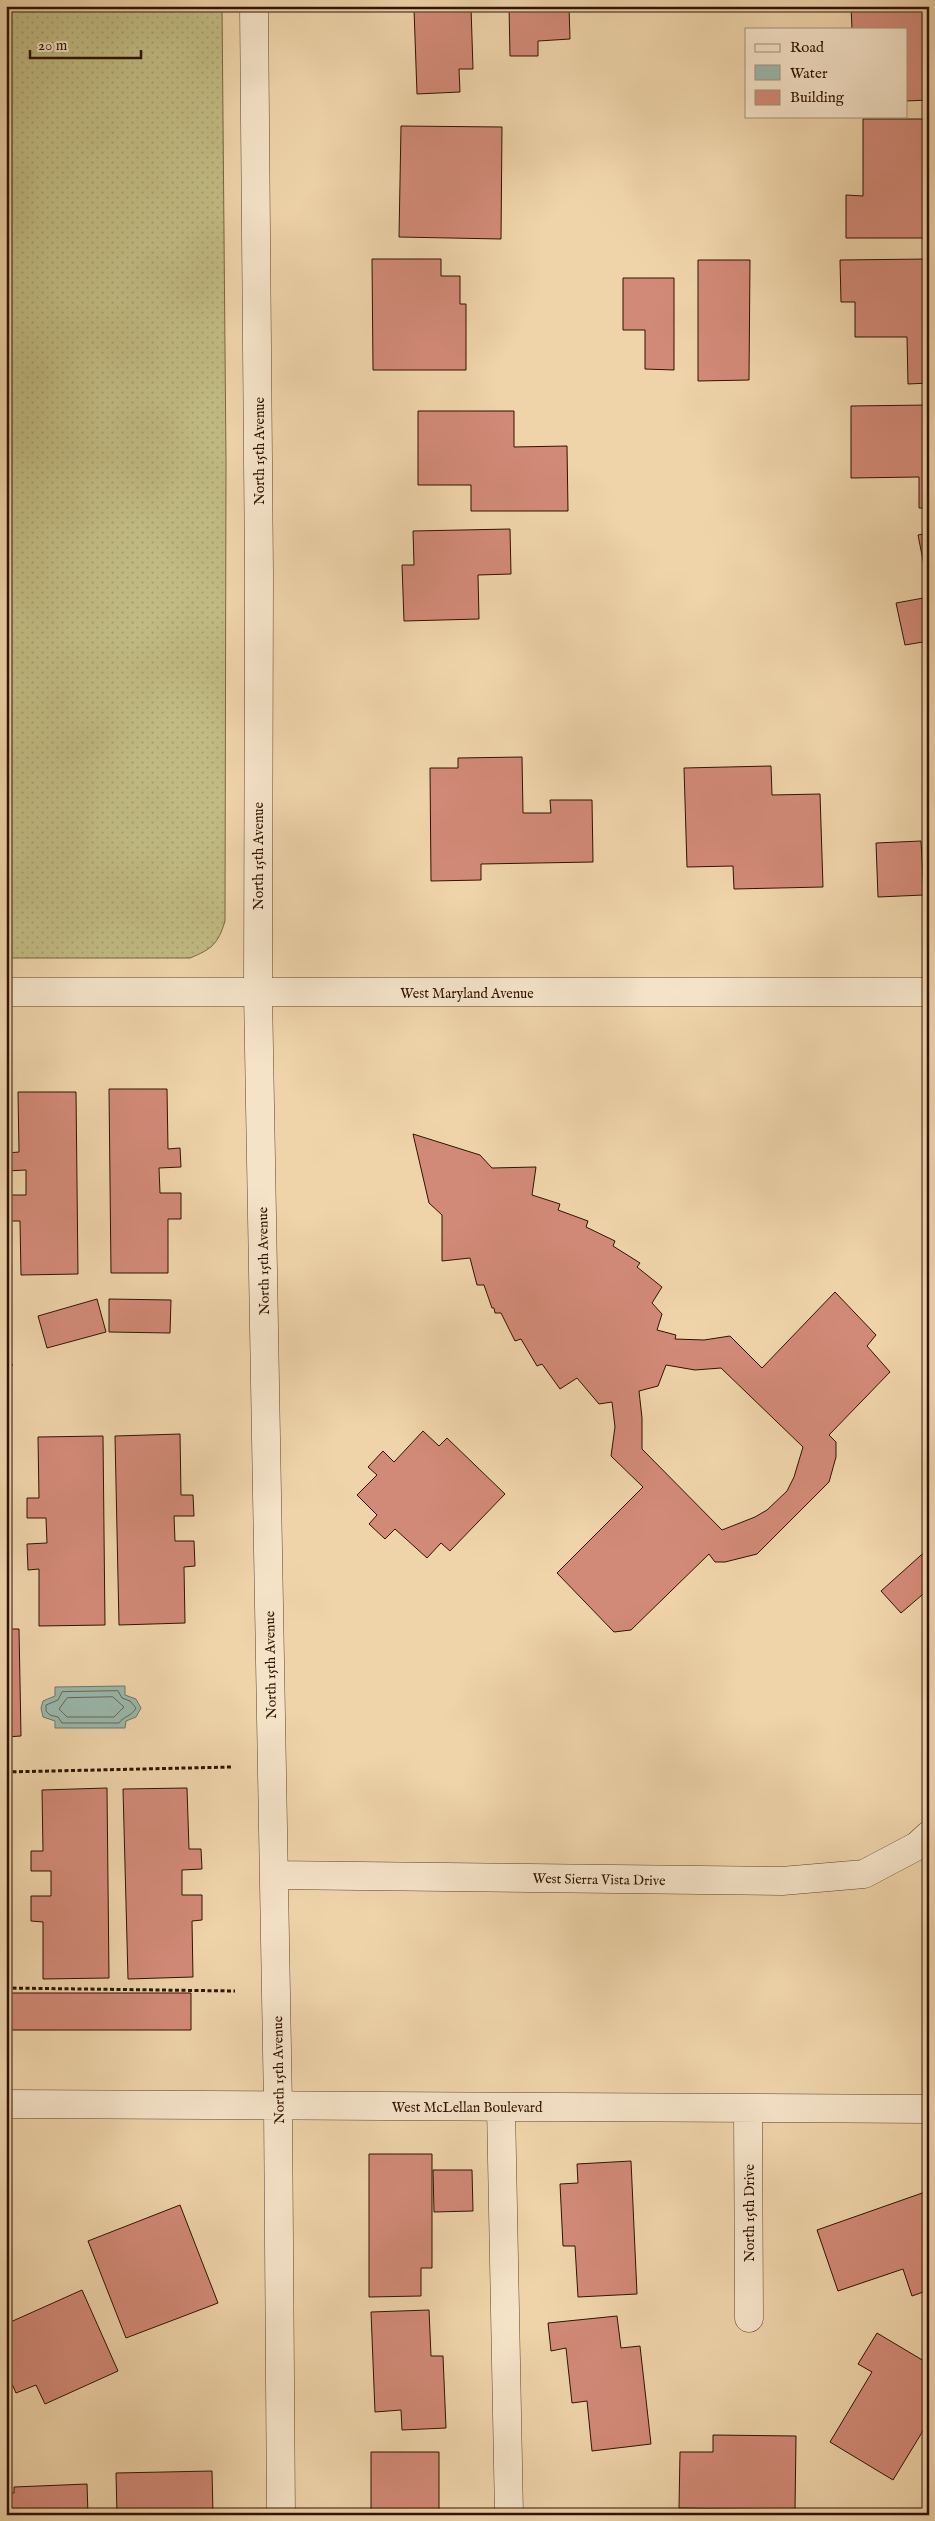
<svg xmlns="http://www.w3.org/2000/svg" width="935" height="2521" viewBox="0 0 935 2521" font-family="'IM FELL English',serif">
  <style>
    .grass { fill: url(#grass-dots); stroke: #786742 }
    .water { fill: #9ab8ad; stroke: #707668 }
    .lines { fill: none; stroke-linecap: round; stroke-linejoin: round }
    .shore { stroke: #656656; stroke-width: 1 }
    .building { fill: #d28a78; stroke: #301300; fill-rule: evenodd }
    .minor-casing { stroke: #60432a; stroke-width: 29 }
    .path { stroke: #301300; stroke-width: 3; stroke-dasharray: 4 2.5; stroke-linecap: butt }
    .minor { stroke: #f5e3c8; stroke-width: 28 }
    .labels { text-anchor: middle; stroke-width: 4; stroke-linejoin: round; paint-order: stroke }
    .street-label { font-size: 14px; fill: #301300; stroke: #f5e3c8 }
  </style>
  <defs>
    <pattern id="grass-dots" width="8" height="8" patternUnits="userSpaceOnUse" patternTransform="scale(1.25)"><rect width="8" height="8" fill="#c1bb83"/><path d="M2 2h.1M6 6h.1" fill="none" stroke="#a6a06f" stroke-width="1.8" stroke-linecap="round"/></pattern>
  </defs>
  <rect width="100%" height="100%" fill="#efd4aa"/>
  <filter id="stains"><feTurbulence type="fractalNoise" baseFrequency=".004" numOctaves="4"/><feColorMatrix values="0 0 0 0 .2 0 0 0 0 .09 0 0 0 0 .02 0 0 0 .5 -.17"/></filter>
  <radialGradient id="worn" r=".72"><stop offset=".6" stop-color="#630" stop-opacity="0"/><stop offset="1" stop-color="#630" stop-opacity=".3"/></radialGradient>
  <path class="grass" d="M 6,6 L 222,6 L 226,461 L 225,921 C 218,944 212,949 190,958 L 6,958 Z"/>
  <path class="water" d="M 125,1686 L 125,1695 L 136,1699 L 141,1708 L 136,1717 L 126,1721 L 125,1728 L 55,1728 L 55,1721 L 43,1717 L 41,1708 L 43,1701 L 55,1696 L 55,1687 Z"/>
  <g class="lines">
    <path class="shore" d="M 118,1691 L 122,1698 L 130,1701 L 136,1708 C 132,1716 124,1716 119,1723 L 62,1723 L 58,1717 L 50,1715 L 46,1711 L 46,1705 L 58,1700 L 62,1692 Z
      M 113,1697 L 124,1707 L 114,1717 L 67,1717 L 59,1709 L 67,1698 Z"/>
  </g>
  <path class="building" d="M 509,6 L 569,6 L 570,39 L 538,41 L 538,56 L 510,56 Z
    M 851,6 L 929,6 L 929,100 L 906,101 L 906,29 L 852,29 Z
    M 471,7 L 473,69 L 459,69 L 460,92 L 417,94 L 414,9 Z
    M 863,119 L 929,119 L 929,238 L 846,238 L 846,195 L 863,196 Z
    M 401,126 L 502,127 L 501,239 L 399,237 Z
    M 372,259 L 441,259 L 441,276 L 460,276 L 460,304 L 466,304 L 466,370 L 373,370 Z
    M 929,259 L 929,383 L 908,384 L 907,337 L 855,337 L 855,302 L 841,302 L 840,260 Z
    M 698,260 L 750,260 L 749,380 L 698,381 Z
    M 623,278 L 674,278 L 674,370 L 645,369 L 645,330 L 623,330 Z
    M 929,405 L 929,508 L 919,508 L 919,477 L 851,478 L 851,406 Z
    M 418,411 L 514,411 L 514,447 L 567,446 L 568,511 L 471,511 L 471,485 L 418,485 Z
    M 510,529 L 511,574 L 478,575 L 479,619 L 404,621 L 402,565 L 414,565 L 413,531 Z
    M 929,533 L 929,591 L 918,535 Z
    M 929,597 L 929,641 L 905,645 L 896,603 Z
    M 522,757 L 523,813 L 551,813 L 550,800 L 592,800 L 593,862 L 481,864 L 481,880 L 431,881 L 430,768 L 458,768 L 458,758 Z
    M 771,766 L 772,795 L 820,794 L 823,887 L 734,889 L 733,866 L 687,867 L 684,768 Z
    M 921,841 L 924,895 L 878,897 L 876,843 Z
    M 109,1089 L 167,1089 L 168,1149 L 180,1148 L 181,1167 L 159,1168 L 160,1193 L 181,1193 L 181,1219 L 168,1219 L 168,1273 L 111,1273 Z
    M 18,1092 L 76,1092 L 78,1274 L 21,1275 L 20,1221 L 7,1221 L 7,1195 L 26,1195 L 26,1170 L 6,1171 L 7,1153 L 19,1152 Z
    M 413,1134 L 480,1155 L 492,1168 L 536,1167 L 532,1195 L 560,1204 L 558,1210 L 588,1221 L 586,1227 L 615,1241 L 613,1246 L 640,1263 L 637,1267 L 662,1287 L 652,1303 L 662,1314 L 657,1330 L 676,1335 L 675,1339 L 704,1340 L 730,1336 L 762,1368 L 835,1292 L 876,1335 L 867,1346 L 890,1372 L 829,1435 L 836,1442 L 836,1457 L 829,1482 L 757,1554 L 725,1562 L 715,1562 L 709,1554 L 631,1630 L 614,1632 L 557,1573 L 643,1487 L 611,1456 L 615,1427 L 612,1402 L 599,1404 L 577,1378 L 560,1389 L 542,1364 L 537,1366 L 521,1339 L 515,1341 L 501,1313 L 495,1313 L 494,1308 L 492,1308 L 484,1285 L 477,1285 L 470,1258 L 442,1261 L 442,1215 L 429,1203 ZM 666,1365 L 695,1370 L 721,1368 L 803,1447 L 794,1477 L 787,1491 L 767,1510 L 755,1517 L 722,1530 L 642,1449 L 642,1418 L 639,1391 L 658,1386 Z
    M 97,1299 L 106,1332 L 47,1348 L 38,1316 Z
    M 109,1299 L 171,1300 L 170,1333 L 109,1332 Z
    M 6,1358 L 13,1365 L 6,1371 Z
    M 423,1431 L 439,1446 L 447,1438 L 505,1494 L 450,1551 L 441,1543 L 427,1558 L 395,1529 L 385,1539 L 369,1524 L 377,1515 L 357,1495 L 377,1475 L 368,1467 L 383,1451 L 394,1462 Z
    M 180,1434 L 181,1495 L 193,1495 L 194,1516 L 174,1516 L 175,1541 L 194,1541 L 195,1566 L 184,1567 L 185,1623 L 119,1625 L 115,1436 Z
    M 103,1436 L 105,1625 L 39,1626 L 39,1569 L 28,1570 L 27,1544 L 47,1543 L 46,1518 L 27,1518 L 27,1498 L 39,1498 L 38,1437 Z
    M 929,1548 L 929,1589 L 901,1613 L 881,1591 Z
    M 6,1629 L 19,1629 L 21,1736 L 6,1737 Z
    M 107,1788 L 109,1978 L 43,1979 L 43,1922 L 31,1921 L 31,1896 L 51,1896 L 51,1871 L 31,1871 L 31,1851 L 43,1851 L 42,1790 Z
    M 187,1788 L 189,1849 L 201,1849 L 202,1869 L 182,1870 L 182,1895 L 202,1895 L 202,1920 L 192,1921 L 193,1977 L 128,1979 L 123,1789 Z
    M 8,1993 L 191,1993 L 191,2030 L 9,2030 Z
    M 369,2154 L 432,2154 L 432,2268 L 421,2268 L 421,2296 L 369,2297 Z
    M 631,2161 L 637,2294 L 578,2297 L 575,2246 L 563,2246 L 560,2184 L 578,2183 L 577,2164 Z
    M 433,2170 L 472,2170 L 473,2211 L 434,2212 Z
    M 928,2191 L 929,2290 L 912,2296 L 903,2269 L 838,2291 L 817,2230 Z
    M 180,2205 L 218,2303 L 126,2338 L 88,2241 Z
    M 82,2290 L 118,2371 L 45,2404 L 36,2385 L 16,2393 L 6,2370 L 6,2324 Z
    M 429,2310 L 431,2356 L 443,2356 L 446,2428 L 402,2430 L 401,2410 L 375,2412 L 371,2312 Z
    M 617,2316 L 621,2348 L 640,2346 L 651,2444 L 592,2451 L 587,2401 L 572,2403 L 566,2348 L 551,2351 L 548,2323 Z
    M 877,2333 L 929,2364 L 929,2421 L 893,2480 L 830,2442 L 872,2372 L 858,2364 Z
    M 713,2435 L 796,2436 L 795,2510 L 679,2508 L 680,2452 L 713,2452 Z
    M 371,2452 L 439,2452 L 439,2515 L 371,2515 Z
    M 212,2471 L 213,2515 L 117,2515 L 116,2473 Z
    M 87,2484 L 88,2515 L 6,2515 L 6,2493 L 14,2493 L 14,2487 Z"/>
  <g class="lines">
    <defs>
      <path id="minor" d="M 254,6 L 259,574 L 258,993 L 278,2106 L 281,2515
        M 6,992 L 929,992
        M 274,1875 L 782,1881 L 864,1874 L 917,1846 L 929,1835
        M 6,2104 L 929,2109
        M 501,2107 L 509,2515
        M 748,2108 L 749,2318"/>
    </defs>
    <use href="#minor" class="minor-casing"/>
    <path class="path" d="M 6,1772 L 232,1767
      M 6,1935 L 8,1988
      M 6,1988 L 235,1991"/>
    <use href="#minor" class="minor"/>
  </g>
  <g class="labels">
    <g class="street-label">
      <text transform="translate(259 451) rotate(-90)" y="5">North 15th Avenue</text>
      <text transform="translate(258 856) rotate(-90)" y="5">North 15th Avenue</text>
      <text x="467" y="998">West Maryland Avenue</text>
      <text transform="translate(263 1261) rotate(-91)" y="5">North 15th Avenue</text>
      <text transform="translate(270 1665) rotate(-91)" y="5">North 15th Avenue</text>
      <text transform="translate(599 1879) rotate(1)" y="5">West Sierra Vista Drive</text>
      <text transform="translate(278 2070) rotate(-91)" y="5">North 15th Avenue</text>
      <text x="467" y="2112">West McLellan Boulevard</text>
      <text transform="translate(749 2213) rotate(-90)" y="5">North 15th Drive</text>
    </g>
  </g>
  <rect width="935" height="2521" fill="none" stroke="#efd4aa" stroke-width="25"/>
  <rect x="8" y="8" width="920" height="2506" fill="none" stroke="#301300" stroke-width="2.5"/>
  <rect x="12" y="12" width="910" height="2496" fill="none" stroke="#301300"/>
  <rect x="745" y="28" width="162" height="90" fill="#f5e3c8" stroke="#a69078"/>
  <rect x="755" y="44" width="25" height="8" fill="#f5e3c8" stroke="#a69078"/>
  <text x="790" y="52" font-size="15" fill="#301300">Road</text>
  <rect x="755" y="65" width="25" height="15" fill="#9ab8ad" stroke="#a69078"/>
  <text x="790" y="78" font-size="15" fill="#301300">Water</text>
  <rect x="755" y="90" width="25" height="15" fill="#d28a78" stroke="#a69078"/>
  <text x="790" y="102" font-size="15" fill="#301300">Building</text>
  <path d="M30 50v8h111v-8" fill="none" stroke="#301300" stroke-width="2.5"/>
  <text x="38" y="50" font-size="15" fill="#301300" stroke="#f5e3c8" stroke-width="4" paint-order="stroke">20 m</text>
  <rect width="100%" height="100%" filter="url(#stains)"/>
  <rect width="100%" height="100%" fill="url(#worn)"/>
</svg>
